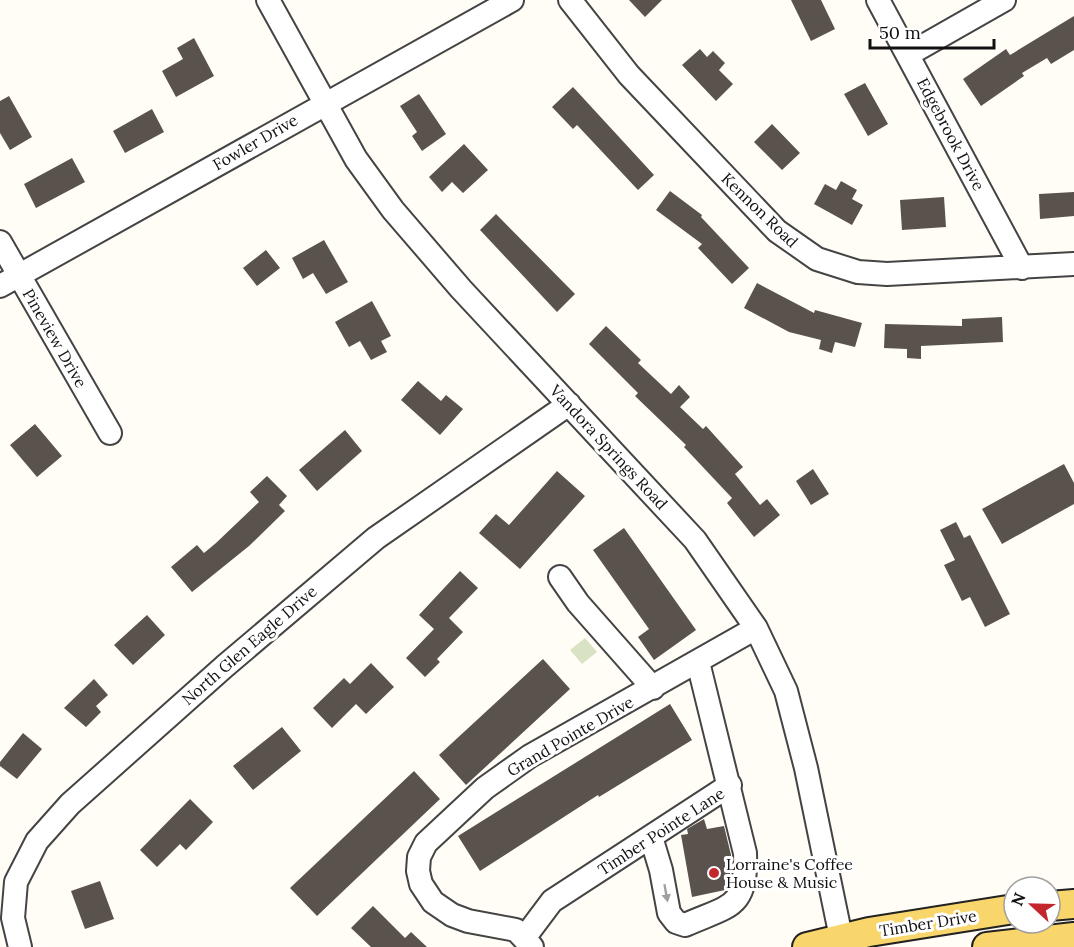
<svg xmlns="http://www.w3.org/2000/svg" width="1074" height="947" viewBox="0 0 1074 947" font-family="Lora,serif">
  <style>
    .cemetery { fill: #d9e3c4 }
    .building { fill: #5a524d }
    .lines { fill: none; stroke-linecap: round; stroke-linejoin: round }
    .minor-casing { stroke: #444; stroke-width: 26 }
    .major-casing { stroke: #222; stroke-width: 32 }
    .minor { stroke: #fff; stroke-width: 22 }
    .major { stroke: #f9d66b; stroke-width: 28 }
    .oneway { fill: #a0a0a0 }
    .poi-dot { fill: #c4262e; stroke: #fff; stroke-width: 2 }
    .labels { text-anchor: middle; stroke-width: 6; stroke-linejoin: round; paint-order: stroke }
    .street-label { font-size: 16px; fill: #111; stroke: #fff }
    .poi-label { font-size: 16px; fill: #111; stroke: #fff; text-anchor: start }
  </style>
  <rect width="100%" height="100%" fill="#fffdf5"/>
  <path class="cemetery" d="M 585,638 L 597,652 L 582,664 L 570,650 Z"/>
  <path class="building" d="M 629,0 L 662,0 L 645,17 Z
    M 791,0 L 821,0 L 835,29 L 811,41 Z
    M 1074,16 L 1074,50 L 1051,64 L 1047,58 L 1022,73 L 1024,76 L 981,106 L 963,79 L 1006,49 L 1010,55 Z
    M 194,38 L 214,76 L 176,97 L 162,71 L 183,59 L 177,48 Z
    M 700,49 L 707,57 L 713,51 L 725,63 L 719,70 L 733,84 L 716,101 L 682,65 Z
    M 865,83 L 888,124 L 868,136 L 844,94 Z
    M 573,87 L 654,175 L 638,190 L 577,125 L 573,129 L 552,107 Z
    M 419,94 L 446,134 L 422,151 L 412,136 L 417,132 L 400,106 Z
    M 9,96 L 32,137 L 10,150 L 0,133 L 0,101 Z
    M 152,109 L 164,132 L 125,153 L 113,131 Z
    M 772,124 L 800,153 L 782,170 L 754,142 Z
    M 464,144 L 488,170 L 463,193 L 452,182 L 442,192 L 429,177 Z
    M 72,158 L 85,182 L 36,208 L 24,184 Z
    M 841,181 L 857,190 L 852,199 L 863,205 L 852,225 L 814,204 L 825,184 L 836,190 Z
    M 670,191 L 702,215 L 701,217 L 749,268 L 732,284 L 698,248 L 702,244 L 656,210 Z
    M 1074,192 L 1074,216 L 1040,219 L 1039,194 Z
    M 944,197 L 946,227 L 902,230 L 900,200 Z
    M 496,214 L 575,294 L 557,312 L 480,230 Z
    M 324,240 L 348,282 L 326,294 L 313,273 L 303,279 L 292,258 Z
    M 266,250 L 280,268 L 257,286 L 243,268 Z
    M 757,283 L 814,313 L 815,310 L 862,323 L 855,347 L 835,342 L 832,353 L 819,349 L 821,340 L 789,332 L 744,308 Z
    M 372,301 L 391,336 L 381,341 L 387,352 L 371,360 L 360,341 L 349,347 L 335,322 Z
    M 1002,317 L 1003,342 L 921,346 L 921,359 L 907,358 L 907,349 L 884,348 L 885,324 L 962,326 L 962,319 Z
    M 606,326 L 641,360 L 638,363 L 671,394 L 679,385 L 690,397 L 680,407 L 703,429 L 706,426 L 743,467 L 735,474 L 760,505 L 767,499 L 780,515 L 754,537 L 727,503 L 732,498 L 684,447 L 686,445 L 635,396 L 638,393 L 589,344 Z
    M 418,381 L 441,401 L 446,395 L 463,409 L 440,435 L 401,400 Z
    M 35,424 L 62,456 L 37,477 L 10,445 Z
    M 345,430 L 362,451 L 317,491 L 299,470 Z
    M 1064,464 L 1074,483 L 1074,504 L 1002,544 L 982,509 Z
    M 813,469 L 829,494 L 811,505 L 796,481 Z
    M 557,471 L 585,496 L 520,569 L 479,533 L 496,514 L 509,525 Z
    M 267,476 L 287,496 L 279,505 L 285,511 L 249,546 L 192,592 L 171,567 L 197,545 L 204,553 L 216,543 L 259,502 L 250,492 Z
    M 956,522 L 964,538 L 970,535 L 1010,614 L 985,627 L 970,597 L 962,601 L 944,565 L 955,560 L 940,530 Z
    M 624,528 L 696,630 L 654,660 L 638,637 L 649,629 L 593,550 Z
    M 460,571 L 478,588 L 449,618 L 463,632 L 437,659 L 440,662 L 425,677 L 406,658 L 434,629 L 419,615 Z
    M 147,615 L 165,635 L 133,665 L 114,645 Z
    M 543,659 L 570,689 L 466,785 L 439,755 Z
    M 371,663 L 394,687 L 366,714 L 356,704 L 332,728 L 313,708 L 344,678 L 350,684 Z
    M 94,679 L 108,695 L 96,706 L 101,712 L 86,727 L 64,708 Z
    M 670,704 L 692,740 L 599,797 L 598,795 L 480,871 L 458,836 Z
    M 282,727 L 301,751 L 253,790 L 233,766 Z
    M 23,733 L 42,749 L 17,779 L 0,766 L 0,762 Z
    M 414,771 L 440,799 L 317,916 L 290,888 Z
    M 190,799 L 213,822 L 186,850 L 180,844 L 157,867 L 140,850 Z
    M 704,819 L 707,829 L 724,826 L 731,855 L 731,870 L 725,890 L 692,897 L 681,835 L 688,834 L 687,829 Z
    M 100,881 L 114,919 L 85,929 L 71,891 Z
    M 373,906 L 405,938 L 411,932 L 427,947 L 371,947 L 351,928 Z"/>
  <g class="lines">
    <defs>
      <path id="minor" d="M 268,0 L 356,159 L 393,210 L 461,289 L 695,540 L 756,628 L 786,691 L 806,768 L 843,947
        M 570,0 L 629,75 L 777,231 L 817,259 L 858,272 L 887,274 L 1074,264
        M 878,0 L 1022,268
        M 909,54 L 1004,0
        M 0,242 L 110,433
        M 0,286 L 512,0
        M 560,577 L 578,603 L 653,688
        M 651,837 L 661,870 L 669,913 L 676,922 L 685,925 C 730,905 747,909 745,853 L 698,662
        M 525,937 L 552,901 L 730,785
        M 20,947 L 13,918 L 16,882 L 37,841 L 70,804 L 225,666 L 376,538 L 569,404
        M 532,947 L 516,930 L 468,921 L 452,915 L 433,902 L 421,884 L 418,871 L 419,857 L 426,843 L 485,788 L 530,756 L 756,628"/>
      <path id="major" d="M 1050,906 L 1074,904
        M 807,947 L 869,932 L 1014,909
        M 987,947 L 1074,937"/>
    </defs>
    <use href="#minor" class="minor-casing"/>
    <use href="#major" class="major-casing"/>
    <use href="#minor" class="minor"/>
    <use href="#major" class="major"/>
  </g>
  <defs><path id="oneway-solid" d="M-6-.8H1V-3.2L6.5 0L1 3.2V.8H-6Z" transform="scale(1.5)"/></defs>
  <use class="oneway" href="#oneway-solid" transform="translate(666 893) rotate(80)"/>
  <circle class="poi-dot" cx="714" cy="873" r="6"/>
  <g class="labels">
    <g class="street-label">
      <text transform="translate(951 134) rotate(62)" y="6">Edgebrook Drive</text>
      <text transform="translate(255 142) rotate(-30)" y="6">Fowler Drive</text>
      <text transform="translate(760 210) rotate(44)" y="6">Kennon Road</text>
      <text transform="translate(55 338) rotate(60)" y="6">Pineview Drive</text>
      <text transform="translate(609 447) rotate(47)" y="6">Vandora Springs Road</text>
      <text transform="translate(249 645) rotate(-41)" y="6">North Glen Eagle Drive</text>
      <text transform="translate(570 736) rotate(-30)" y="6">Grand Pointe Drive</text>
      <text transform="translate(661 831) rotate(-33)" y="6">Timber Pointe Lane</text>
      <text transform="translate(928 923) rotate(-9)" y="6">Timber Drive</text>
    </g>
    <g class="poi-label">
      <text x="726" y="870">Lorraine's Coffee<tspan x="726" dy="18">House &amp; Music</tspan></text>
    </g>
  </g>
  <g transform="translate(1032 905) rotate(292)"><circle r="28" fill="#ffffff" stroke="#a0a0a0" stroke-width="1.5"/>
  <path d="M0-4.5L10 22L0 15L-10 22Z" fill="#c4262e"/>
  <text y="-9" font-size="16" font-weight="bold" text-anchor="middle" fill="#111111">N</text>
  </g>
  <path d="M870 39v9h124v-9" fill="none" stroke="#111111" stroke-width="3"/>
  <text x="879" y="39" font-size="18" fill="#111111" stroke="#ffffff" stroke-width="4.5" paint-order="stroke">50 m</text>
</svg>
